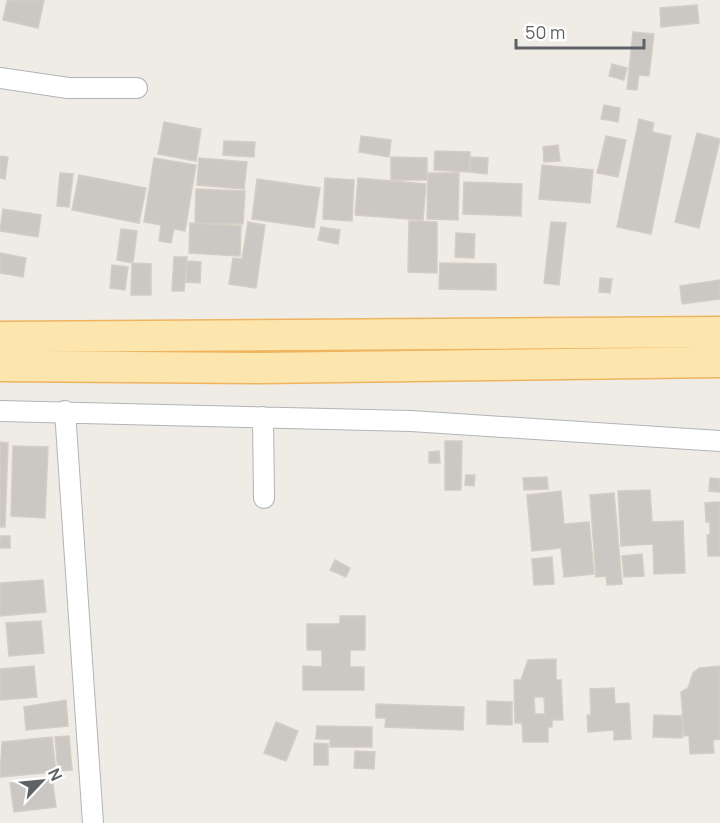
<svg xmlns="http://www.w3.org/2000/svg" width="720" height="823" viewBox="0 0 720 823" font-family="Manrope,sans-serif">
  <style>
    .building { fill: #cbc7c3; stroke: #d4cdc4; stroke-width: 1.5; fill-rule: evenodd }
    .lines { fill: none; stroke-linecap: round; stroke-linejoin: round }
    .minor-casing { stroke: #b1b4b8; stroke-width: 22 }
    .primary-casing { stroke: #eeb460; stroke-width: 33 }
    .minor { stroke: #fff; stroke-width: 20 }
    .primary { stroke: #fde6ae; stroke-width: 30 }
  </style>
  <rect width="100%" height="100%" fill="#efece6"/>
  <path class="building" d="M 11,0 L 44,0 L 38,28 L 3,20 L 7,1 Z
    M 697,5 L 699,23 L 661,27 L 660,8 Z
    M 633,32 L 654,34 L 649,76 L 639,75 L 637,90 L 627,89 Z
    M 612,64 L 627,68 L 624,80 L 609,76 Z
    M 604,105 L 620,108 L 618,122 L 601,119 Z
    M 639,119 L 654,123 L 652,132 L 671,136 L 651,234 L 617,227 Z
    M 164,122 L 201,129 L 196,161 L 158,154 Z
    M 697,133 L 720,139 L 699,228 L 675,222 Z
    M 361,136 L 391,140 L 389,157 L 359,152 Z
    M 606,136 L 626,140 L 618,177 L 597,173 Z
    M 224,141 L 255,142 L 254,157 L 223,155 Z
    M 558,145 L 560,161 L 544,162 L 543,147 Z
    M 435,151 L 470,152 L 469,172 L 434,170 Z
    M 0,156 L 8,157 L 5,179 L 0,178 Z
    M 391,157 L 427,158 L 427,180 L 391,180 Z
    M 471,157 L 488,158 L 487,174 L 470,172 Z
    M 154,158 L 196,165 L 185,231 L 174,229 L 171,243 L 159,241 L 161,225 L 144,222 Z
    M 199,158 L 247,162 L 244,189 L 197,185 Z
    M 542,165 L 593,170 L 590,203 L 539,199 Z
    M 60,173 L 73,174 L 69,207 L 57,206 Z
    M 428,173 L 459,173 L 458,220 L 427,219 Z
    M 79,175 L 146,188 L 139,223 L 72,210 Z
    M 325,178 L 354,180 L 352,221 L 323,219 Z
    M 358,178 L 426,184 L 423,220 L 355,215 Z
    M 257,179 L 320,188 L 314,228 L 252,219 Z
    M 464,182 L 522,184 L 521,216 L 463,214 Z
    M 196,189 L 245,191 L 243,224 L 195,223 Z
    M 3,209 L 41,215 L 38,237 L 0,231 Z
    M 409,221 L 437,222 L 437,273 L 408,272 Z
    M 248,222 L 265,225 L 256,288 L 229,284 L 233,258 L 242,259 Z
    M 551,222 L 566,223 L 559,285 L 544,283 Z
    M 190,223 L 241,226 L 240,256 L 189,253 Z
    M 321,227 L 340,230 L 338,244 L 318,240 Z
    M 121,229 L 137,231 L 133,263 L 117,260 Z
    M 456,233 L 475,234 L 474,258 L 455,257 Z
    M 0,253 L 26,258 L 23,277 L 0,273 Z
    M 174,257 L 187,257 L 184,291 L 172,291 Z
    M 187,261 L 201,262 L 200,283 L 186,282 Z
    M 132,263 L 151,264 L 151,295 L 131,295 Z
    M 440,263 L 496,264 L 496,290 L 439,289 Z
    M 112,265 L 128,267 L 125,290 L 110,288 Z
    M 600,278 L 612,279 L 610,293 L 599,292 Z
    M 720,280 L 720,299 L 682,304 L 680,286 Z
    M 445,441 L 462,441 L 461,490 L 445,490 Z
    M 0,442 L 8,443 L 5,527 L 0,527 Z
    M 13,446 L 48,447 L 45,518 L 11,516 Z
    M 439,451 L 440,463 L 429,463 L 429,452 Z
    M 466,475 L 475,475 L 474,486 L 465,485 Z
    M 547,477 L 548,489 L 524,490 L 523,478 Z
    M 710,478 L 720,479 L 720,492 L 709,491 Z
    M 650,490 L 652,522 L 683,521 L 685,573 L 654,574 L 653,544 L 621,546 L 618,491 Z
    M 561,491 L 564,524 L 589,522 L 594,574 L 564,577 L 561,548 L 532,551 L 527,495 Z
    M 614,493 L 622,584 L 607,585 L 606,576 L 596,577 L 590,495 Z
    M 720,502 L 720,556 L 708,556 L 707,535 L 710,535 L 710,522 L 706,522 L 705,503 Z
    M 0,536 L 10,536 L 10,548 L 0,548 Z
    M 642,554 L 644,576 L 624,577 L 622,556 Z
    M 552,557 L 554,584 L 534,585 L 532,559 Z
    M 335,560 L 350,568 L 346,577 L 330,570 Z
    M 43,580 L 46,612 L 0,616 L 0,583 Z
    M 340,616 L 365,616 L 365,650 L 350,650 L 350,667 L 364,667 L 364,690 L 303,690 L 303,666 L 322,667 L 322,650 L 307,650 L 307,624 L 340,624 Z
    M 41,621 L 44,653 L 9,656 L 6,623 Z
    M 556,659 L 556,680 L 561,680 L 563,720 L 552,720 L 552,727 L 548,727 L 548,742 L 523,742 L 522,723 L 515,723 L 514,680 L 521,680 L 528,660 ZM 534,697 L 544,697 L 545,714 L 535,714 Z
    M 34,666 L 37,697 L 0,700 L 0,669 Z
    M 720,666 L 720,739 L 713,740 L 714,753 L 690,754 L 689,735 L 684,736 L 681,692 L 688,688 L 693,673 L 699,668 Z
    M 614,688 L 615,704 L 629,703 L 631,739 L 614,740 L 614,730 L 588,732 L 587,715 L 591,715 L 590,689 Z
    M 66,700 L 68,726 L 26,730 L 24,707 Z
    M 487,701 L 512,702 L 512,725 L 487,724 Z
    M 376,704 L 464,707 L 463,730 L 385,727 L 386,718 L 376,718 Z
    M 654,715 L 682,716 L 682,738 L 653,737 Z
    M 276,722 L 298,731 L 286,761 L 264,753 Z
    M 317,726 L 372,727 L 372,747 L 330,747 L 330,739 L 316,739 Z
    M 69,736 L 72,770 L 58,771 L 55,737 Z
    M 52,737 L 56,772 L 0,777 L 2,742 Z
    M 314,743 L 328,744 L 328,765 L 314,765 Z
    M 355,751 L 375,752 L 374,769 L 354,768 Z
    M 52,777 L 56,807 L 14,812 L 10,783 Z"/>
  <g class="lines">
    <defs>
      <path id="minor" d="M 0,78 L 68,88 L 137,88
        M 0,411 L 411,421 L 720,441
        M 65,411 L 93,823
        M 263,417 L 264,498"/>
      <path id="primary" d="M 0,337 L 720,332
        M 0,366 L 260,368 L 720,362"/>
    </defs>
    <use href="#minor" class="minor-casing"/>
    <use href="#primary" class="primary-casing"/>
    <use href="#minor" class="minor"/>
    <use href="#primary" class="primary"/>
  </g>
  <g transform="translate(42 781) rotate(64)" stroke="#ffffff" stroke-width="4.5" paint-order="stroke">
  <path d="M0-4.5L10 22L0 15L-10 22Z" fill="#5e6266"/>
  <text y="-9" font-size="16" font-weight="bold" text-anchor="middle" fill="#5e6266">N</text>
  </g>
  <path d="M516 39v9h128v-9" fill="none" stroke="#5e6266" stroke-width="3"/>
  <text x="525" y="39" font-size="18" fill="#5e6266" stroke="#ffffff" stroke-width="4.5" paint-order="stroke">50 m</text>
</svg>
